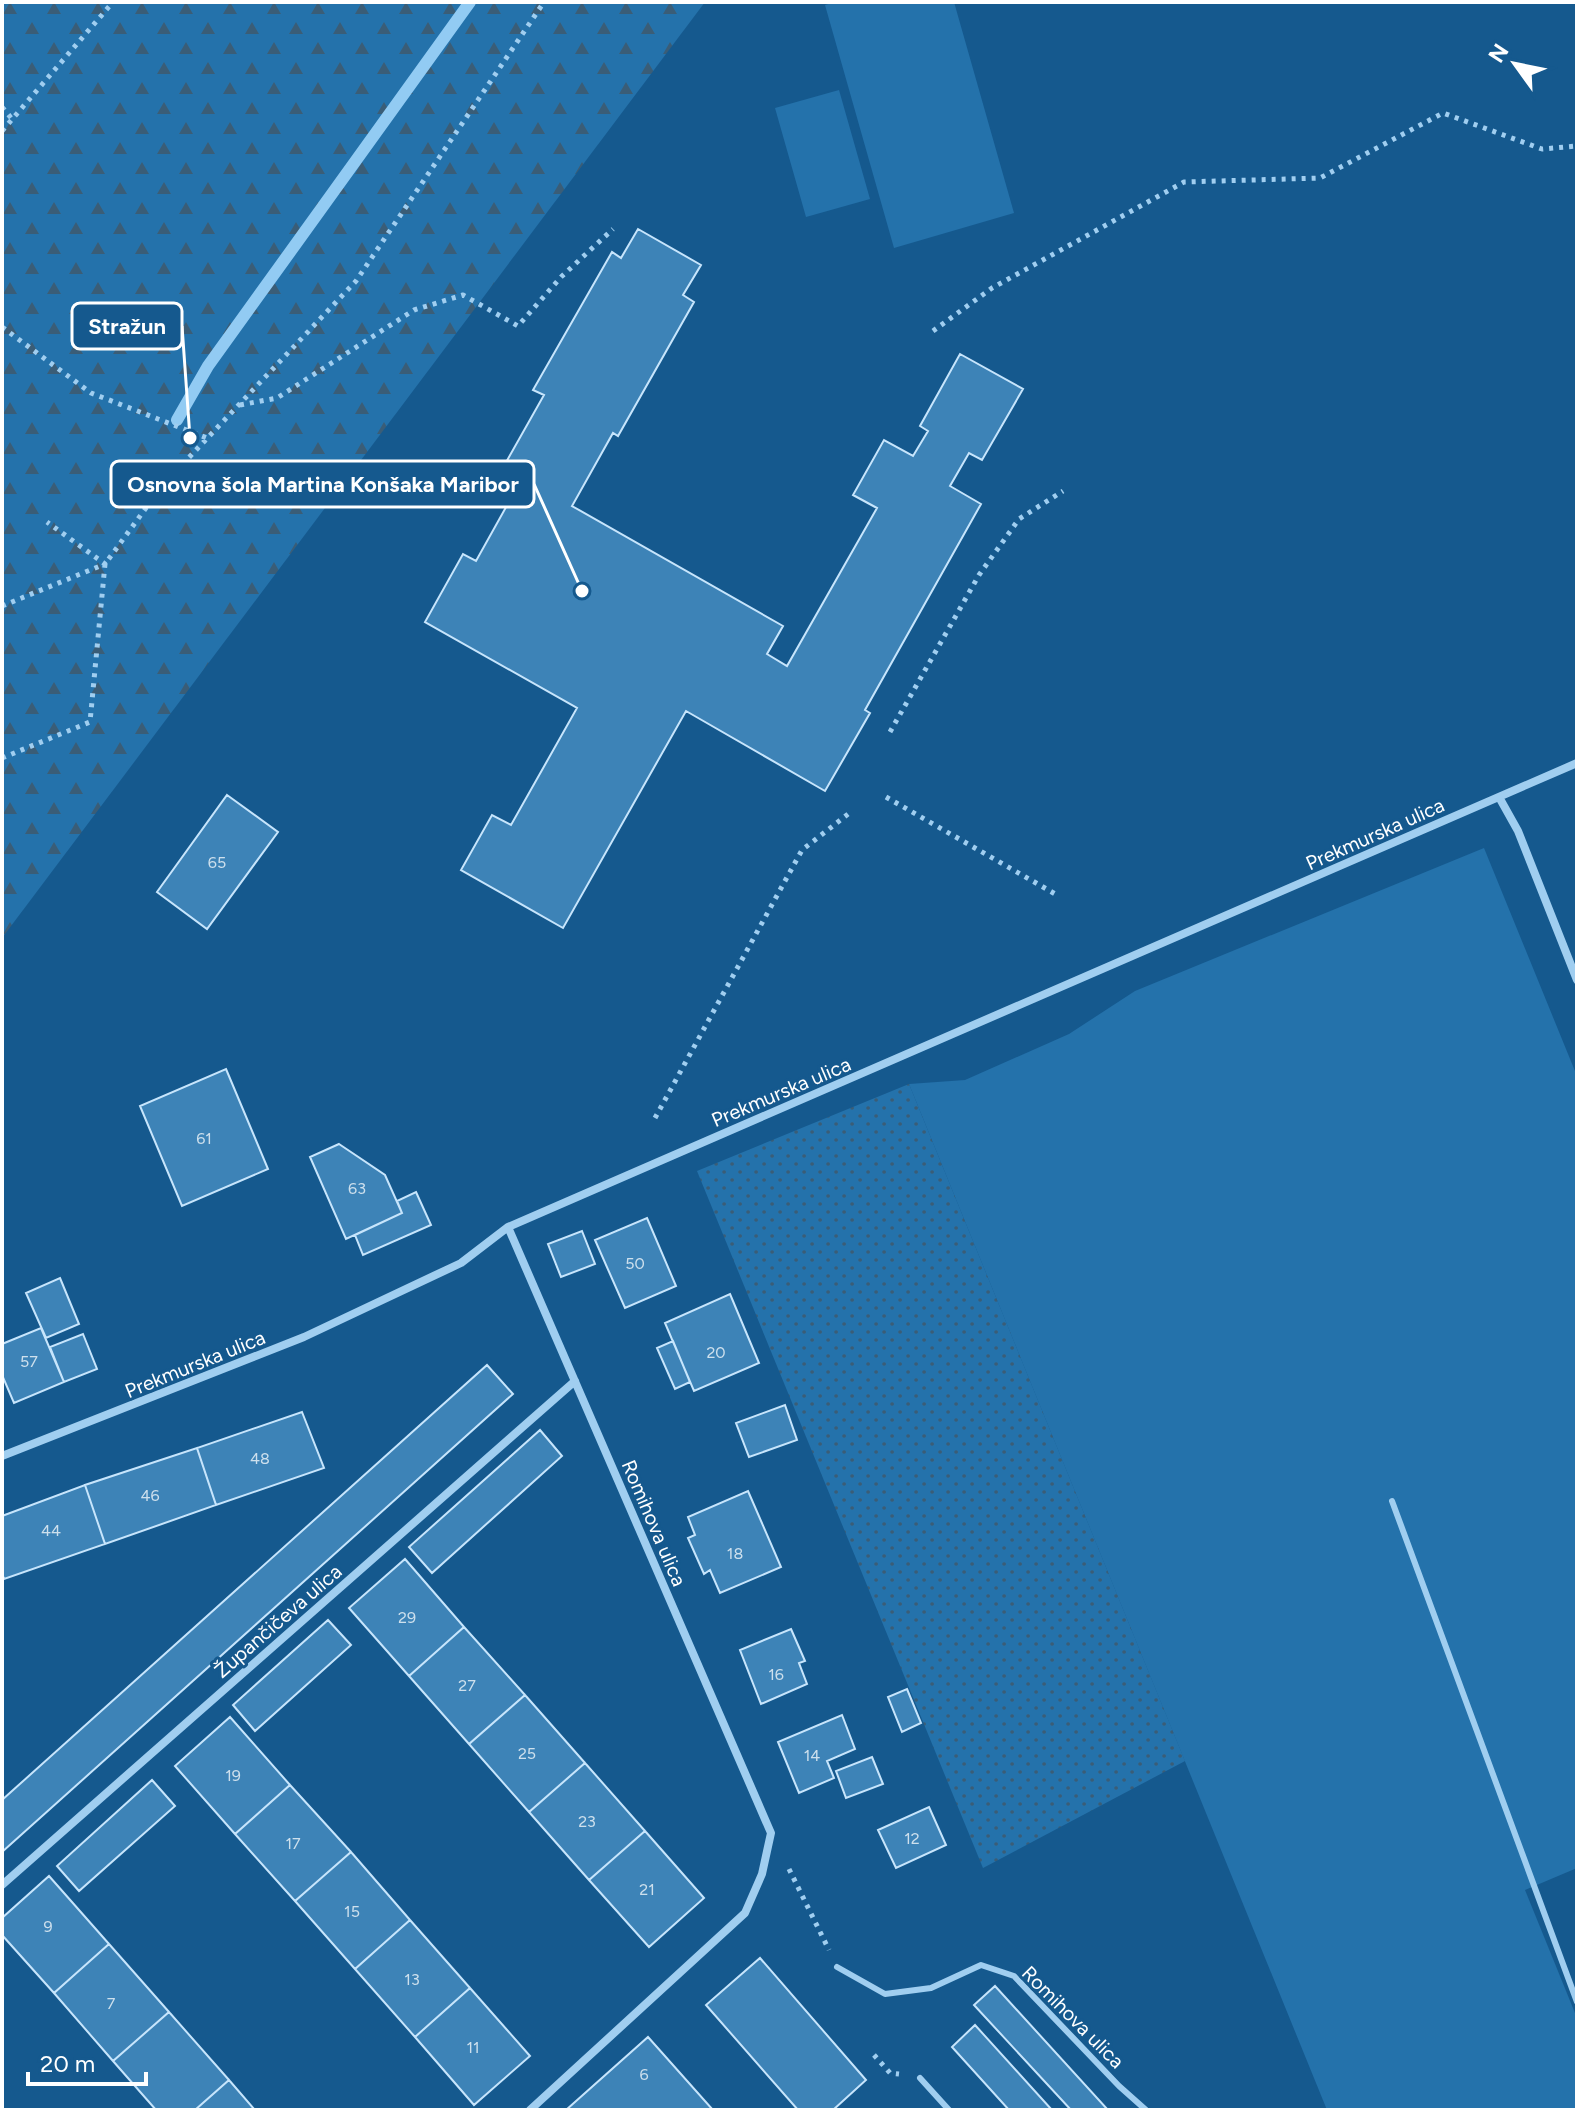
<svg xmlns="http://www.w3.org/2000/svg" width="1579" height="2112" viewBox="0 0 1579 2112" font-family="Figtree,sans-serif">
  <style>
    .grass { fill: #2472ab }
    .forest { fill: url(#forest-firs) }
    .garden { fill: url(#garden-dots) }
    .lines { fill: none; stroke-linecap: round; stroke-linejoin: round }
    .stream { stroke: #92cbf3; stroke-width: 12 }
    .building { fill: #3d83b7; stroke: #c7e5fc; stroke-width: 2 }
    .path { stroke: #a0cef0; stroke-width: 5; stroke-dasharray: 4 6; stroke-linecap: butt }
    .lane { stroke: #a0cef0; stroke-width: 6 }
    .street { stroke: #a0cef0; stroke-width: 8 }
    .labels { text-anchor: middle; stroke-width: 6; stroke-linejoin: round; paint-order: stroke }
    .number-label { font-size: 16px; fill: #cee0ed }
    .street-label { font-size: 20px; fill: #fff; stroke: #15598e }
    .leader { fill: none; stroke: #fff; stroke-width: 3 }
    .callout-dot { fill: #fff; stroke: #15598e; stroke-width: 3 }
    .callout { fill: #15598e; stroke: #fff; stroke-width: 3 }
    .callout-label { font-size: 22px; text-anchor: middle; font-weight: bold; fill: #fff }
  </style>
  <defs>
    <pattern id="forest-firs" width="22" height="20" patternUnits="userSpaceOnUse" patternTransform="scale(2)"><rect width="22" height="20" fill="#2472ab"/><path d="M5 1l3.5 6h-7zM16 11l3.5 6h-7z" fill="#3a5d77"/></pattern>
    <pattern id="garden-dots" width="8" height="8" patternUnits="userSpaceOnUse" patternTransform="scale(2)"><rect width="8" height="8" fill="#2472ab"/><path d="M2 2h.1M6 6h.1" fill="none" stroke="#3a5d77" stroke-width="1.8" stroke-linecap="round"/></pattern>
  </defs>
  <rect width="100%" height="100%" fill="#15598e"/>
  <path class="grass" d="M 835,2 L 954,2 L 1014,213 L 894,248 L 825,5 Z
    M 839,90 L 870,199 L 806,217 L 775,108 Z
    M 1484,848 L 1577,1076 L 1577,1868 L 1525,1890 L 1577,2018 L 1577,2110 L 1327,2110 L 909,1084 L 965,1080 L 1069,1034 L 1135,991 Z"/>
  <path class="forest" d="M 2,2 L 705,2 L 2,938 Z"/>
  <path class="garden" d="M 909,1084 L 1185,1761 L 983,1868 L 697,1171 Z"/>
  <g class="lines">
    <path class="stream" d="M 177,420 L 208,366 L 470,2"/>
  </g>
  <path class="building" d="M 638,229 L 701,265 L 683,295 L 694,302 L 618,436 L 613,433 L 572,506 L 783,626 L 767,654 L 787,666 L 877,508 L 853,495 L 884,440 L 913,456 L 928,431 L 920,426 L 960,354 L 1023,389 L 982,460 L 969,453 L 950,486 L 981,504 L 865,710 L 870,713 L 825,791 L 686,711 L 563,928 L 461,870 L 492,815 L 511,825 L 577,708 L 425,622 L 463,554 L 476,561 L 515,491 L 496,480 L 544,395 L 533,390 L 612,252 L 621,258 Z
    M 227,795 L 278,832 L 207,929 L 157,892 Z
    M 226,1069 L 268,1169 L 182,1206 L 140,1106 Z
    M 339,1144 L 385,1175 L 402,1213 L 346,1239 L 310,1157 Z
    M 416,1192 L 431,1225 L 363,1255 L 355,1235 L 402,1213 L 397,1201 Z
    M 647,1218 L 676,1286 L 625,1308 L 595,1240 Z
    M 582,1231 L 595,1264 L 561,1277 L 548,1244 Z
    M 60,1278 L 79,1324 L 46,1338 L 26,1293 Z
    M 730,1294 L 759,1363 L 694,1391 L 665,1323 Z
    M 41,1328 L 64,1382 L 14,1403 L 2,1375 L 2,1344 Z
    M 83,1334 L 97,1369 L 64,1382 L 50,1347 Z
    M 673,1341 L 690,1382 L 675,1389 L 657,1348 Z
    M 487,1365 L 513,1394 L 2,1852 L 2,1800 Z
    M 785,1405 L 797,1440 L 749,1457 L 736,1423 Z
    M 302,1412 L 324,1468 L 216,1505 L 197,1448 Z
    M 540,1430 L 562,1456 L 432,1573 L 409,1547 Z
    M 197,1448 L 216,1505 L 105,1544 L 85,1485 Z
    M 85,1485 L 105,1544 L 4,1579 L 2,1573 L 2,1516 Z
    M 748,1491 L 781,1567 L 720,1593 L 710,1570 L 704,1574 L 688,1538 L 695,1535 L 688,1517 Z
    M 405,1559 L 464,1627 L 409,1676 L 349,1608 Z
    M 328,1620 L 351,1645 L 255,1731 L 233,1705 Z
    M 464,1627 L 525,1695 L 469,1744 L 409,1676 Z
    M 791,1629 L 805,1661 L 799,1663 L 807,1684 L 761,1704 L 740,1650 Z
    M 907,1689 L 921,1723 L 902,1732 L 888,1697 Z
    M 525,1695 L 585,1763 L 529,1812 L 469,1744 Z
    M 842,1715 L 855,1749 L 827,1761 L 834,1778 L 799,1793 L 778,1742 Z
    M 230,1717 L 290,1785 L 235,1834 L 175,1766 Z
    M 872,1757 L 883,1784 L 846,1798 L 836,1771 Z
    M 585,1763 L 645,1831 L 589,1880 L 529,1812 Z
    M 152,1780 L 175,1806 L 79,1891 L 57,1866 Z
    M 290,1785 L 351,1852 L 295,1901 L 235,1834 Z
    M 929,1807 L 946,1845 L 896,1868 L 878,1830 Z
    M 645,1831 L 704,1898 L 649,1947 L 589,1880 Z
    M 351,1852 L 410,1920 L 355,1969 L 295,1901 Z
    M 49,1876 L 109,1944 L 54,1993 L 2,1935 L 2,1918 Z
    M 410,1920 L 470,1988 L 415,2037 L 355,1969 Z
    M 109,1944 L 169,2012 L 113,2061 L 54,1993 Z
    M 760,1958 L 866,2080 L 833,2110 L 798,2110 L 706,2005 Z
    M 995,1986 L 1108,2110 L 1071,2110 L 974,2005 Z
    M 470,1988 L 530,2056 L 474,2105 L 415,2037 Z
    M 169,2012 L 229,2080 L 195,2110 L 156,2110 L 113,2061 Z
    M 975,2025 L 1052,2110 L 1009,2110 L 952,2047 Z
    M 648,2037 L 713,2110 L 566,2110 Z
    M 229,2080 L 255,2110 L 195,2110 Z"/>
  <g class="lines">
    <path class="path" d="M 2,107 L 12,119
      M 2,131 L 113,2
      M 2,327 L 91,393 L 207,438
      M 933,331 L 992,288 L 1184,182 L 1320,178 L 1443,113 L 1542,149 L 1577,146
      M 240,405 L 277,398 L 414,310 L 463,295 L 518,326 L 561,277 L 613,229
      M 163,486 L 209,487
      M 2,606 L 105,564 L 47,522
      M 890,732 L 979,575 L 1019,519 L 1063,491
      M 2,758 L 90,722 L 105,564 L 162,486 L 356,281 L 544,2
      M 886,797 L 1057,895
      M 655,1118 L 802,850 L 852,811
      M 789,1869 L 829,1950
      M 874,2055 L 890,2073 L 899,2074"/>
    <path class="lane" d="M 1392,1501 L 1577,2002
      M 837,1967 L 885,1994 L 931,1988 L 981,1965 L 1014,1976 L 1119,2086 L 1146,2110
      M 920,2078 L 949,2110"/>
    <path class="street" d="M 1499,797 L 1518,831 L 1577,980
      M 508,1227 L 771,1833 L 762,1874 L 745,1913 L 530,2110
      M 2,1456 L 304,1337 L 461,1263 L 508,1227 L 1577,763
      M 2,1885 L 575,1381"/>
  </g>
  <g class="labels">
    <g class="number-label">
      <text x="217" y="868">65</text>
      <text x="204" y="1144">61</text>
      <text x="357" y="1194">63</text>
      <text x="635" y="1269">50</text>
      <text x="716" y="1358">20</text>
      <text x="29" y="1367">57</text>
      <text x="260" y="1464">48</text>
      <text x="150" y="1501">46</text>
      <text x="51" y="1536">44</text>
      <text x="735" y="1559">18</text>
      <text x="407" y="1623">29</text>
      <text x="776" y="1680">16</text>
      <text x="467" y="1691">27</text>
      <text x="527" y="1759">25</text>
      <text x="812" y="1761">14</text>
      <text x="233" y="1781">19</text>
      <text x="587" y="1827">23</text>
      <text x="912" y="1844">12</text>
      <text x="293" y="1849">17</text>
      <text x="647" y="1895">21</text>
      <text x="352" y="1917">15</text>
      <text x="48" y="1932">9</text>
      <text x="412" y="1985">13</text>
      <text x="111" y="2009">7</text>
      <text x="473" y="2053">11</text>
      <text x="644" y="2080">6</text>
    </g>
    <g class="street-label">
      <text transform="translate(1375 834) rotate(-24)" y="7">Prekmurska ulica</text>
      <text transform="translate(781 1092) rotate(-23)" y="7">Prekmurska ulica</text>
      <text transform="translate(195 1364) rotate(-22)" y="7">Prekmurska ulica</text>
      <text transform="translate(654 1523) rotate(67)" y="7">Romihova ulica</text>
      <text transform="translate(278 1621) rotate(-41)" y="7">Župančičeva ulica</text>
      <text transform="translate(1073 2017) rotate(45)" y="7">Romihova ulica</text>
    </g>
  </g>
  <path class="leader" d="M190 438L182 326M582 591L534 484"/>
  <g class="callout-dot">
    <circle cx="190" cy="438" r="8"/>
    <circle cx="582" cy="591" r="8"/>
  </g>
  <g class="callout">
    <rect x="72" y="303" width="110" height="46" rx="8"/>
    <rect x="111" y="461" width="423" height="46" rx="8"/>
  </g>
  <g class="callout-label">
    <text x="127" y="334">Stražun</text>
    <text x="323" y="492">Osnovna šola Martina Konšaka Maribor</text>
  </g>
  <rect width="1579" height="2112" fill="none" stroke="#ffffff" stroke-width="8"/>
  <g transform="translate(1515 64) rotate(303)" stroke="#15598e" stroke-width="6" paint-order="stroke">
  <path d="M0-6L14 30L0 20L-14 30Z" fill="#ffffff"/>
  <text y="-12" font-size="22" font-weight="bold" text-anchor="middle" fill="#ffffff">N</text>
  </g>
  <path d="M28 2072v12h118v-12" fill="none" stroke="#ffffff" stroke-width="4"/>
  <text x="40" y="2072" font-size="24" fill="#ffffff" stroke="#15598e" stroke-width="6" paint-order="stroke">20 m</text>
</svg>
